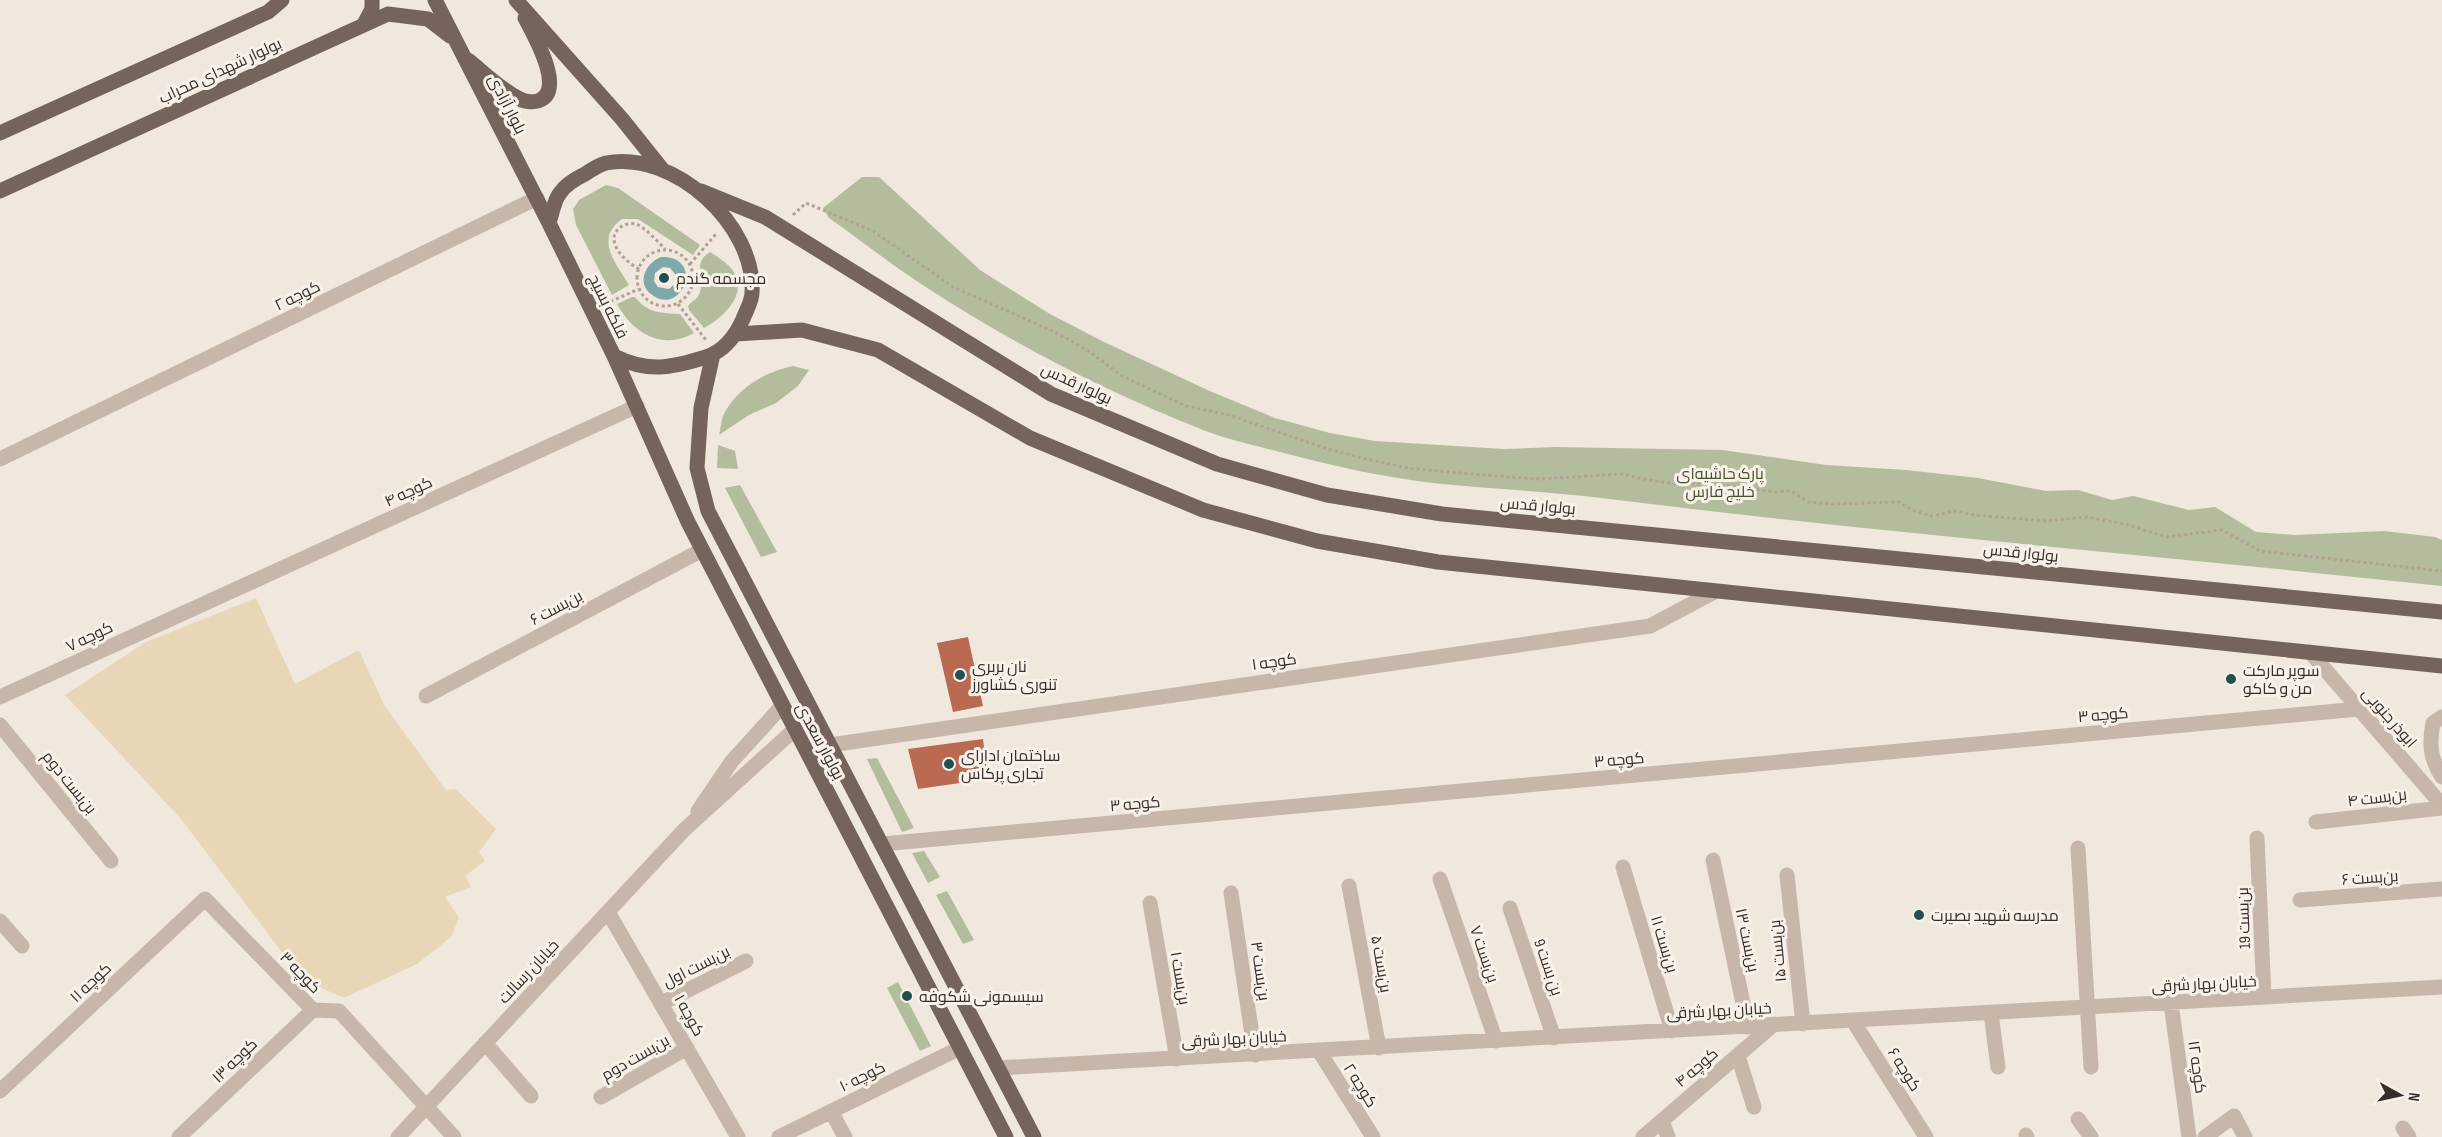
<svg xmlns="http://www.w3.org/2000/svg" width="2442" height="1137" viewBox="0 0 2442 1137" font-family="'Sofia Sans Condensed',Cairo,sans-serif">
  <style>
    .green { fill: #b3bd9e }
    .sand { fill: #e8d7b7 }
    .water { fill: #7fa8aa; fill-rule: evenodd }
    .building { fill: #ba6a50 }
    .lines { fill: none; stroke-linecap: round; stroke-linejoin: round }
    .path { stroke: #b2a194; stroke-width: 3; stroke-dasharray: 3 3; stroke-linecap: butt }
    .minor { stroke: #c7b7aa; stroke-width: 15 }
    .major { stroke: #75645b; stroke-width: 15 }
    .poi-dot { fill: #224f52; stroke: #f8f1e9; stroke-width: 2 }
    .labels { text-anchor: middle; stroke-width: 6; stroke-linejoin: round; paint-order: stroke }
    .street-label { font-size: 16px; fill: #352d29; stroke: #f8f1e9 }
    .poi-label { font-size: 16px; fill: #352d29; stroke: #f8f1e9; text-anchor: start }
    .park-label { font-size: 16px; fill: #44512f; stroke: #f8f1e9 }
  </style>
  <rect width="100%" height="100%" fill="#f0e7dd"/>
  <path class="green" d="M 862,177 L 879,177 L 980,270 L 1050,314 L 1104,342 L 1212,392 L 1275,418 L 1330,433 L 1375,441 L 1504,449 L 1555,447 L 1722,450 L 1826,465 L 1906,470 L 1978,478 L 2046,491 L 2078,490 L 2112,500 L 2133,496 L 2189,510 L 2215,507 L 2256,532 L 2295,535 L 2384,531 L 2435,537 L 2442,540 L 2442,586 C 2162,556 1881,533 1601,498 C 1545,491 1489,489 1433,483 C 1382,477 1333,466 1284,453 C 1257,446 1229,440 1203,430 C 1109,393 1017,346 932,291 C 897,269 863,242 829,218 L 823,208 Z
    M 606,185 L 618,188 L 700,245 L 693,255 L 638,219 L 622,219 C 594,239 616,263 629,285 L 612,295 L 576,225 L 573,209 L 579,200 Z
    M 710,252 C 716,256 723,260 729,266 C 752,290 726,316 704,328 L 689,310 L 688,306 C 692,300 699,299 700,292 C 705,275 692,263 710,252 Z
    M 632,297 L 635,297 C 647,313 661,313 680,314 L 694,333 C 662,351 633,333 617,304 Z
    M 793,366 L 809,370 L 798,386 L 776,403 L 749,415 L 719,435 C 721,428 721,418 725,412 C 740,386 765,372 793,366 Z
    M 718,445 L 735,451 L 738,469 L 717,468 Z
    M 740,485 L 777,552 L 761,557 L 725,488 Z
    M 877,758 L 914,828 L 902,832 L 867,759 Z
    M 924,851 L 940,877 L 928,883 L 912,853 Z
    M 947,891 L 974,940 L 963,944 L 936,895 Z
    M 898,982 L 931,1046 L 920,1051 L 887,988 Z"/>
  <path class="sand" d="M 256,598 L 295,684 L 359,650 L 384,705 L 446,790 L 456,789 L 496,829 L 479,852 L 485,861 L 465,876 L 471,887 L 445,897 L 459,918 L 451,937 L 417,964 L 344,998 L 303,980 L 181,819 L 65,695 L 146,642 Z"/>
  <path class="water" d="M 661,257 C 707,256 681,319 651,294 C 636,282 646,263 661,257 ZM 663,267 L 670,268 L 676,275 L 675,284 L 669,289 L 658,287 L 654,281 L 655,273 Z"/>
  <path class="building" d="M 968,637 L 983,706 L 953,712 L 937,643 Z
    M 983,739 L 988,779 L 918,789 L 908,749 Z"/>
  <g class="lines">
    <path class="path" d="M 793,215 L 806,203 L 873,231 L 953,287 L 1055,332 L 1087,350 L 1122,376 L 1186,406 L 1229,415 L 1328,449 L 1358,457 L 1408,468 L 1460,473 L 1538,479 L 1622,474 L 1648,480 L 1677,484 L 1715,484 L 1776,492 L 1791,491 L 1808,502 L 1830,504 L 1899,502 L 1912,510 L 1932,516 L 1954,511 L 1975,515 L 2047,521 L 2086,517 L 2125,524 L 2166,537 L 2222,530 L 2260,551 L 2442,571
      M637 278a28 28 0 1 1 56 0a28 28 0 1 1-56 0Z
      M 690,264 L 716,234
      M 639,269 C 624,261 602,239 622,226 C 626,224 631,223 636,224 C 646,228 657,241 665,249
      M 605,304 L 639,289
      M 678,304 L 706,340"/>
    <path class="minor" d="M 0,459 L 537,198
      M 2310,652 L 2442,805
      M 426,696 L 702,550
      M 0,697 L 637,406
      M 2442,717 L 2433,723 C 2429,743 2430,759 2442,777
      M 0,725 L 111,861
      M 830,745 L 1650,626 L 1716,591
      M 698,811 L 732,761 L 782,706
      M 2316,822 L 2442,808
      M 2257,838 L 2264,997
      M 882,844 L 2359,709
      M 2078,848 L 2091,1067
      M 1713,860 L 1748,1027
      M 1623,867 L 1672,1031
      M 1787,875 L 1803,1024
      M 1440,879 L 1496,1041
      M 1349,886 L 1379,1048
      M 1231,893 L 1255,1055
      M 2300,900 L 2442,889
      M 1150,903 L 1177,1059
      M 1510,908 L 1554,1038
      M 608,912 L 738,1137
      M 0,921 L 22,946
      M 662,1003 L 746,961
      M 2171,1003 L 2189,1137
      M 1991,1013 L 1998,1067
      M 1853,1021 L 1926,1137
      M 485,1043 L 531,1096
      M 1319,1051 L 1373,1137
      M 1738,1056 L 1754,1107
      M 998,1068 L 2442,987
      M 0,1091 L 205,899 L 313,1010 L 339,1011 L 454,1137
      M 601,1097 L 687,1048
      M 831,1111 L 845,1137
      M 2078,1119 L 2091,1137
      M 1662,1121 L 1668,1137
      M 2403,1128 L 2409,1137
      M 2026,1135 L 2027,1137
      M 179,1137 L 313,1010
      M 398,1137 L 684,830 L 795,729
      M 779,1137 L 960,1048
      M 1643,1137 L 1773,1025
      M 2205,1137 L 2234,1116 L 2245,1137"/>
    <path class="major" d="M 435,0 L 549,223 L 614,356 C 648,373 671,368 706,357 C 724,351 736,335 743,319 C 746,311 752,301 752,293 C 756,225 674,150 606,163 C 599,165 591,170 585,174 C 577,178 565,185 560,193 C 554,200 552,214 549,223
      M 516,0 L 622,119 L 662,169
      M 364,24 L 372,9 L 372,0
      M 468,60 C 482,71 505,93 520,99 C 525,102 533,102 538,101 C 567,91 533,34 525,18
      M 0,133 L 268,12 L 282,0
      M 0,191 L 388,14 L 428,19 L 450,36
      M 701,191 L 765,217 L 1051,394 L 1217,464 L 1327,495 L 1442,514 L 2442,612
      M 736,334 L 802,330 L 878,350 L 1030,438 L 1203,510 L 1317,541 L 1438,562 L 2442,666
      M 713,354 L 701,408 L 697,468 L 708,511 L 1034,1137
      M 614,356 L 688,522 L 1006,1137"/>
  </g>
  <g class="poi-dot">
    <circle cx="664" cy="278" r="6"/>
    <circle cx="960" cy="675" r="6"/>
    <circle cx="2231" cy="679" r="6"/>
    <circle cx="949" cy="764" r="6"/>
    <circle cx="1919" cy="915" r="6"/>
    <circle cx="907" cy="996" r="6"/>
  </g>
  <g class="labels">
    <g class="street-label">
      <text transform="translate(220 70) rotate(-25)" y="6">بولوار شهدای محراب</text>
      <text transform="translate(508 104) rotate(63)" y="6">بلوار آزادی</text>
      <text transform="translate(297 295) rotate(-26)" y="6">کوچه ۲</text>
      <text transform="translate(609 306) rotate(64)" y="6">فلکه بسیج</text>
      <text transform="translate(1077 383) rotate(25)" y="6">بولوار قدس</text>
      <text transform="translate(408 491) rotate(-25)" y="6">کوچه ۴</text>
      <text transform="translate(1538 505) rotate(5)" y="6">بولوار قدس</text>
      <text transform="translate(2021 552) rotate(6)" y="6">بولوار قدس</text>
      <text transform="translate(556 607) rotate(-28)" y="6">بن‌بست ۶</text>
      <text transform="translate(89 636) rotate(-25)" y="6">کوچه ۷</text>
      <text transform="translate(1274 661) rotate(-8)" y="6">کوچه ۱</text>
      <text transform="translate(2103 714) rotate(-5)" y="6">کوچه ۳</text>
      <text transform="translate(2390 717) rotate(49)" y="6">ابوذر جنوبی</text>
      <text transform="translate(821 741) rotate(62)" y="6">بولوار سعدی</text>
      <text transform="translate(1619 759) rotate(-5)" y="6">کوچه ۳</text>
      <text transform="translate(70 782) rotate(51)" y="6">بن‌بست دوم</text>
      <text transform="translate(2377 797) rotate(-7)" y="6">بن‌بست ۴</text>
      <text transform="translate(1135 803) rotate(-5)" y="6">کوچه ۳</text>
      <text transform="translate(2370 877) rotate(-4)" y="6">بن‌بست ۶</text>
      <text transform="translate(2243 918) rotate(-92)" y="6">بن‌بست 19</text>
      <text transform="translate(1748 940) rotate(78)" y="6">بن‌بست ۱۳</text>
      <text transform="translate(1665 944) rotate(73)" y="6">بن‌بست ۱۱</text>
      <text transform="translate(1777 951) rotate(-96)" y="6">بن‌بست ۱۵</text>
      <text transform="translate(1485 954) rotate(71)" y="6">بن‌بست ۷</text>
      <text transform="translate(1382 964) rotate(80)" y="6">بن‌بست ۵</text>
      <text transform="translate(696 966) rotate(-27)" y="6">بن‌بست اول</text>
      <text transform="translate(1549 967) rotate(71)" y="6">بن بست 9</text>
      <text transform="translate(528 971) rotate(-47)" y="6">خیابان رسالت</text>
      <text transform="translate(1261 971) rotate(82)" y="6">بن‌بست ۳</text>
      <text transform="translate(301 972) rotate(46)" y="6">کوچه ۳</text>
      <text transform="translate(1181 978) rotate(80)" y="6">بن‌بست ۱</text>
      <text transform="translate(90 982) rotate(-43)" y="6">کوچه ۱۱</text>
      <text transform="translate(2204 983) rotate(-3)" y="6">خیابان بهار شرقی</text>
      <text transform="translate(1719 1010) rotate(-3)" y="6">خیابان بهار شرقی</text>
      <text transform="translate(690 1015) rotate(61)" y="6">کوچه ۱</text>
      <text transform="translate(1234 1038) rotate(-3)" y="6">خیابان بهار شرقی</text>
      <text transform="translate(635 1057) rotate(-30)" y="6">بن‌بست دوم</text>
      <text transform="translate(234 1060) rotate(-44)" y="6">کوچه ۱۳</text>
      <text transform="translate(1696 1067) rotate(-41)" y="6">کوچه ۴</text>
      <text transform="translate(2198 1067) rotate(82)" y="6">کوچه ۱۲</text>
      <text transform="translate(1905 1069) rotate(58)" y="6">کوچه ۶</text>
      <text transform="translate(862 1076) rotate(-26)" y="6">کوچه ۱۰</text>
      <text transform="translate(1361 1085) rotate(58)" y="6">کوچه ۲</text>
    </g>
    <g class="poi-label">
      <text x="676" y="284">مجسمه گندم</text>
      <text x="972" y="672">نان بربری<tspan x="972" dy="18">تنوری کشاورز</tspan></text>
      <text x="2243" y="676">سوپر مارکت<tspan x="2243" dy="18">من و کاکو</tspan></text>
      <text x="961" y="761">ساختمان ادارای<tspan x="961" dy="18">تجاری پرکاس</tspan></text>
      <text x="1931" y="921">مدرسه شهید بصیرت</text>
      <text x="919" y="1002">سیسمونی شکوفه</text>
    </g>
    <g class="park-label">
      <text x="1720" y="479">پارک حاشیه‌ای<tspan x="1720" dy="18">خلیج فارس</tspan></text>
    </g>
  </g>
  <g transform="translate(2400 1095) rotate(98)" stroke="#f8f1e9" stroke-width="4.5" paint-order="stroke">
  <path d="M0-4.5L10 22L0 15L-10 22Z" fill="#352d29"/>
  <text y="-9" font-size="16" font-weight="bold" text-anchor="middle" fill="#352d29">N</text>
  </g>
</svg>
